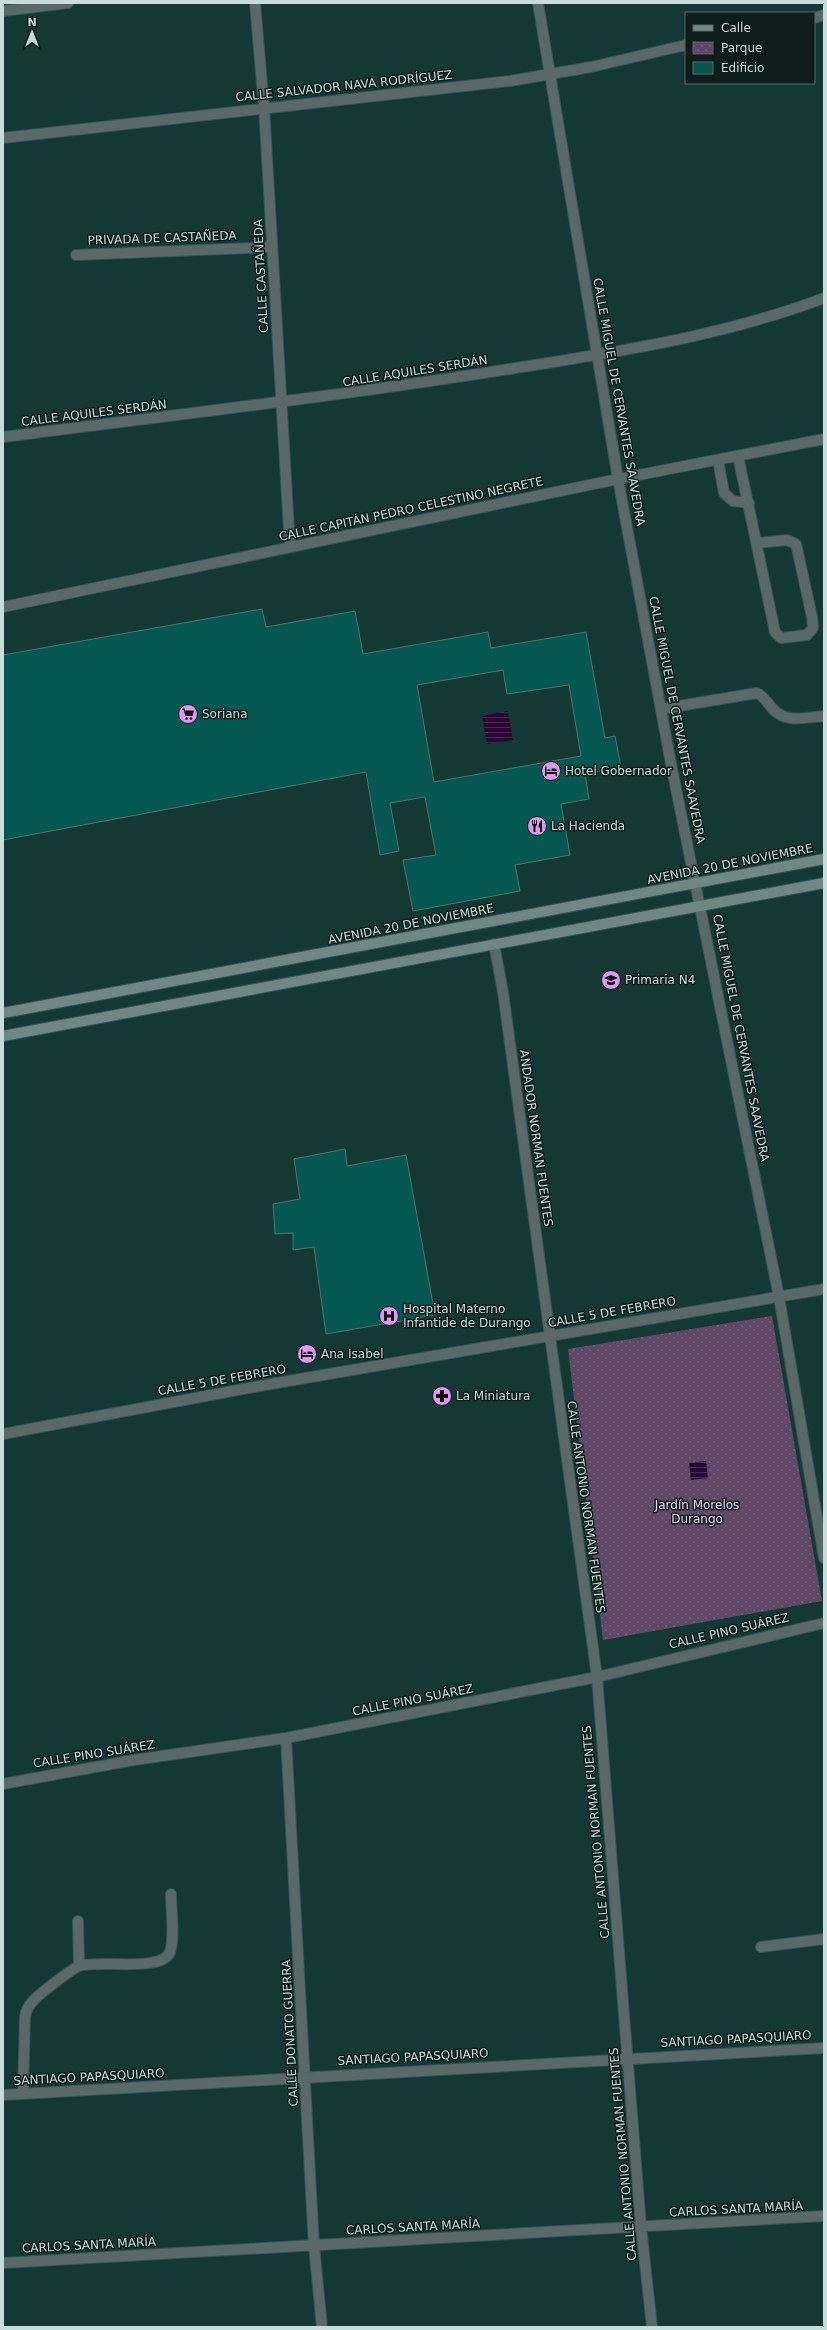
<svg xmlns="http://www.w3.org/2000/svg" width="827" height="2330" viewBox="0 0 827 2330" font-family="'DejaVu Sans',sans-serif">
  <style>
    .park { fill: url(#park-dots) }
    .water { fill: url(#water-rules) }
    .building { fill: #055751; stroke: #4f746f; fill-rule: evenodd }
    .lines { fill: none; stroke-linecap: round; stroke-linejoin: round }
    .pedestrian-casing { stroke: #345653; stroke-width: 12 }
    .minor-casing { stroke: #345653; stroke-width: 12 }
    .tertiary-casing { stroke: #345653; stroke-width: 12 }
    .secondary-casing { stroke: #345653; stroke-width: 12 }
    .pedestrian { stroke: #5a6967; stroke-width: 10 }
    .minor { stroke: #5a6967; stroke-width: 10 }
    .tertiary { stroke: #5a6967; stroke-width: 10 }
    .secondary { stroke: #6f8884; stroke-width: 10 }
    .labels { text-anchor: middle; stroke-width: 3; stroke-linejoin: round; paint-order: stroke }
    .street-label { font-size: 12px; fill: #c8dcd9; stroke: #0e1d1b }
    .poi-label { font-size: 12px; fill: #c8dcd9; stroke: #0e1d1b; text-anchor: start }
    .park-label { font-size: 12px; fill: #f4d1fe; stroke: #0e1d1b }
  </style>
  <defs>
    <pattern id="park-dots" width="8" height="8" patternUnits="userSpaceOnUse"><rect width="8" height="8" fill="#5f4765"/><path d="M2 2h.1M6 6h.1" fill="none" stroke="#74617a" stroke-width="1.8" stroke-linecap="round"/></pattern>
    <pattern id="water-rules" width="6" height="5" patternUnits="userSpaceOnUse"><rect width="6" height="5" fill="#2a0634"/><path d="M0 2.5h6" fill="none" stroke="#472a51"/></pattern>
  </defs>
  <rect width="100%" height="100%" fill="#143935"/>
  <path class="park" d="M 772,1316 L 822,1601 L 603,1640 L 568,1349 Z"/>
  <path class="water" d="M 508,711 L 513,740 L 487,744 L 482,716 Z
    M 706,1461 L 708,1478 L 691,1480 L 689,1463 Z"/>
  <path class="building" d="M 262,609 L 266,627 L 355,611 L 363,654 L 488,632 L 491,648 L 586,632 L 605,738 L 615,736 L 621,767 L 585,774 L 589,799 L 561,804 L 570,855 L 515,865 L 520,891 L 413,911 L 403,860 L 436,855 L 425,797 L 390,803 L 399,851 L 380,855 L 366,772 L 3,840 L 3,655 ZM 503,670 L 507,694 L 569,685 L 581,756 L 434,782 L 417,685 Z
    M 345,1149 L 347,1166 L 406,1155 L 435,1315 L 326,1334 L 314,1247 L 293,1250 L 293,1233 L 275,1234 L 273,1204 L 300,1199 L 294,1159 Z"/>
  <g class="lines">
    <defs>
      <path id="pedestrian" d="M 494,944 L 503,992 L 550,1336"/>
      <path id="minor" d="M 255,3 L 264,107 L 290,547
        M 538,3 L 618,479 L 672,769 L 779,1297 L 824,1558
        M 3,11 L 68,3
        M 814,18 L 824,15
        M 3,138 L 510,81 L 591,67 L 686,45
        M 76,255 L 272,247
        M 738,456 L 775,632 L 781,638 L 807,635 L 813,628 L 812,617 L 796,544 L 787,540 L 757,543
        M 718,460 L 724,493 L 733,501 L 749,503
        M 661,709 L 757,693 C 765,697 767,703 773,709 C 786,724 807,717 824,716
        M 550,1336 L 597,1677 L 641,2227 L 652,2327
        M 286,1738 L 314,2246 L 322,2327
        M 78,1921 L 79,1966
        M 761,1947 L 824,1939
        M 23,2094 L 25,2017 C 26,2010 28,2006 33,2001 C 39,1994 72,1969 79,1966 C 97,1959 162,1973 170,1952 C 175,1938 171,1909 171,1894
        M 3,2095 L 824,2048
        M 3,2263 L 824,2216"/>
      <path id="tertiary" d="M 3,437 C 172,415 341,396 510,369 C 616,352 724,336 824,298
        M 3,607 L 618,479 L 824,439
        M 3,1434 L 265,1385 L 824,1289
        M 3,1784 L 134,1760 L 286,1738 L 597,1677 L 824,1623"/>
      <path id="secondary" d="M 3,1013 L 824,859
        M 3,1036 L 824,883"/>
    </defs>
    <use href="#pedestrian" class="pedestrian-casing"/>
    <use href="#minor" class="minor-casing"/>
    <use href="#tertiary" class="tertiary-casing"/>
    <use href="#secondary" class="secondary-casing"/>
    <use href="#pedestrian" class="pedestrian"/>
    <use href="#minor" class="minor"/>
    <use href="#tertiary" class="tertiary"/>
    <use href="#secondary" class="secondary"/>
  </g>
  <defs>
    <symbol id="supermarket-disc" viewBox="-11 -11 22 22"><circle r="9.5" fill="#de98f2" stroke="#0e1d1b"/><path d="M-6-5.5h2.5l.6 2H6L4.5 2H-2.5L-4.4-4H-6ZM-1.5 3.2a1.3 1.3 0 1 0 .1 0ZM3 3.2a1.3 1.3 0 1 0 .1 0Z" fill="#111"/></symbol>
    <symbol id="hotel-disc" viewBox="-11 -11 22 22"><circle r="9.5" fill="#de98f2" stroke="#0e1d1b"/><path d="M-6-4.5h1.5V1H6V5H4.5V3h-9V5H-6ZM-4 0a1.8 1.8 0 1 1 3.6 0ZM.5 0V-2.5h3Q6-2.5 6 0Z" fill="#111"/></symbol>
    <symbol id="restaurant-disc" viewBox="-11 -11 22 22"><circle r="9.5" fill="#de98f2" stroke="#0e1d1b"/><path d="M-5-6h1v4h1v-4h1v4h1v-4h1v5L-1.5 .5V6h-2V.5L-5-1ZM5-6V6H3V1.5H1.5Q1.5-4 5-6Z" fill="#111"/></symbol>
    <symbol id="school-disc" viewBox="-11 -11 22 22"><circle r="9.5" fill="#de98f2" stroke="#0e1d1b"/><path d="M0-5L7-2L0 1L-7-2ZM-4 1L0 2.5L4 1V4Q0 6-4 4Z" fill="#111"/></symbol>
    <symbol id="hospital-disc" viewBox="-11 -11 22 22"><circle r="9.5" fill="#de98f2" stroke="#0e1d1b"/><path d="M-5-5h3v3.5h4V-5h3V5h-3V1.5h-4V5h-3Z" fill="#111"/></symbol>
    <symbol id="pharmacy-disc" viewBox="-11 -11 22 22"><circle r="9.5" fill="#de98f2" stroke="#0e1d1b"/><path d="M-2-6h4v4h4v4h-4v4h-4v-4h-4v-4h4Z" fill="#111"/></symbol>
  </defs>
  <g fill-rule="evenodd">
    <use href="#supermarket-disc" x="177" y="703" width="22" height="22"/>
    <use href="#hotel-disc" x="540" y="760" width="22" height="22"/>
    <use href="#restaurant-disc" x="526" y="815" width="22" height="22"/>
    <use href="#school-disc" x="600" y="969" width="22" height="22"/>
    <use href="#hospital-disc" x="378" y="1305" width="22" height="22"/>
    <use href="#hotel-disc" x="296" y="1343" width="22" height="22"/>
    <use href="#pharmacy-disc" x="431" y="1385" width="22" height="22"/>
  </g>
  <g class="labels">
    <g class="street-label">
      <text transform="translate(344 86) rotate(-6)" y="4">CALLE SALVADOR NAVA RODRÍGUEZ</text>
      <text transform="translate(162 238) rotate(-2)" y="4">PRIVADA DE CASTAÑEDA</text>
      <text transform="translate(261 276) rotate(-93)" y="4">CALLE CASTAÑEDA</text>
      <text transform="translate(415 371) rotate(-9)" y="4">CALLE AQUILES SERDÁN</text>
      <text transform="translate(619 402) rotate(80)" y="4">CALLE MIGUEL DE CERVANTES SAAVEDRA</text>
      <text transform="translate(94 413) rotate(-7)" y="4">CALLE AQUILES SERDÁN</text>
      <text transform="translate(411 509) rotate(-12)" y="4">CALLE CAPITÁN PEDRO CELESTINO NEGRETE</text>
      <text transform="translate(677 720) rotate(79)" y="4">CALLE MIGUEL DE CERVANTES SAAVEDRA</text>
      <text transform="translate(730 864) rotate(-11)" y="4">AVENIDA 20 DE NOVIEMBRE</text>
      <text transform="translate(411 924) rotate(-11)" y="4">AVENIDA 20 DE NOVIEMBRE</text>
      <text transform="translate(741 1038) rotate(79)" y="4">CALLE MIGUEL DE CERVANTES SAAVEDRA</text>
      <text transform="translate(536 1138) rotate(82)" y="4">ANDADOR NORMAN FUENTES</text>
      <text transform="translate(612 1312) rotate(-10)" y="4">CALLE 5 DE FEBRERO</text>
      <text transform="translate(222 1380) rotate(-10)" y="4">CALLE 5 DE FEBRERO</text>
      <text transform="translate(586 1507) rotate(82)" y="4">CALLE ANTONIO NORMAN FUENTES</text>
      <text transform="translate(729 1631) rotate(-13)" y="4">CALLE PINO SUÁREZ</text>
      <text transform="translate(413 1700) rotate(-11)" y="4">CALLE PINO SUÁREZ</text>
      <text transform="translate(94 1754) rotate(-9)" y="4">CALLE PINO SUÁREZ</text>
      <text transform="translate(596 1832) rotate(-95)" y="4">CALLE ANTONIO NORMAN FUENTES</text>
      <text transform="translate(290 2033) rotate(-93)" y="4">CALLE DONATO GUERRA</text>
      <text transform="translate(736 2039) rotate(-3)" y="4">SANTIAGO PAPASQUIARO</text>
      <text transform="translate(413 2057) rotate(-3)" y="4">SANTIAGO PAPASQUIARO</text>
      <text transform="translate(89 2077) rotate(-3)" y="4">SANTIAGO PAPASQUIARO</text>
      <text transform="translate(623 2154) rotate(-95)" y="4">CALLE ANTONIO NORMAN FUENTES</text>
      <text transform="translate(736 2209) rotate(-3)" y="4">CARLOS SANTA MARÍA</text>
      <text transform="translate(413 2227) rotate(-3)" y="4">CARLOS SANTA MARÍA</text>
      <text transform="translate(89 2245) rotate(-3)" y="4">CARLOS SANTA MARÍA</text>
    </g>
    <g class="poi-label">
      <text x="202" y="718">Soriana</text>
      <text x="565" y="775">Hotel Gobernador</text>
      <text x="551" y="830">La Hacienda</text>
      <text x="625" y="984">Primaria N4</text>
      <text x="403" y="1313">Hospital Materno<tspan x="403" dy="14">Infantide de Durango</tspan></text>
      <text x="321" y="1358">Ana Isabel</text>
      <text x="456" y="1400">La Miniatura</text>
    </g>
    <g class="park-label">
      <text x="697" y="1509">Jardín Morelos<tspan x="697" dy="14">Durango</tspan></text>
    </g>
  </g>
  <rect width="827" height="2330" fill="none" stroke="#c8dcd9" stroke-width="8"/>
  <rect x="685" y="12" width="130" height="72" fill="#0e1d1b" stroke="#586967"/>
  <rect x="693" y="25" width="20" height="6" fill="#6f8884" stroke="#586967"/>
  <text x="721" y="32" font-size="12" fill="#c8dcd9">Calle</text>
  <rect x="693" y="42" width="20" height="12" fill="url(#park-dots)" stroke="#586967"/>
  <text x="721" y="52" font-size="12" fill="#c8dcd9">Parque</text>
  <rect x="693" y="62" width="20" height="12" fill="#055751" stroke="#586967"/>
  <text x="721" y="72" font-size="12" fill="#c8dcd9">Edificio</text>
  <g transform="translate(32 32)" stroke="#0e1d1b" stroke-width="3" paint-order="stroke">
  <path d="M0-3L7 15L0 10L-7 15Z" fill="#c8dcd9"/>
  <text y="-6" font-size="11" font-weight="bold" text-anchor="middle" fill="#c8dcd9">N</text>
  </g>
</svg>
